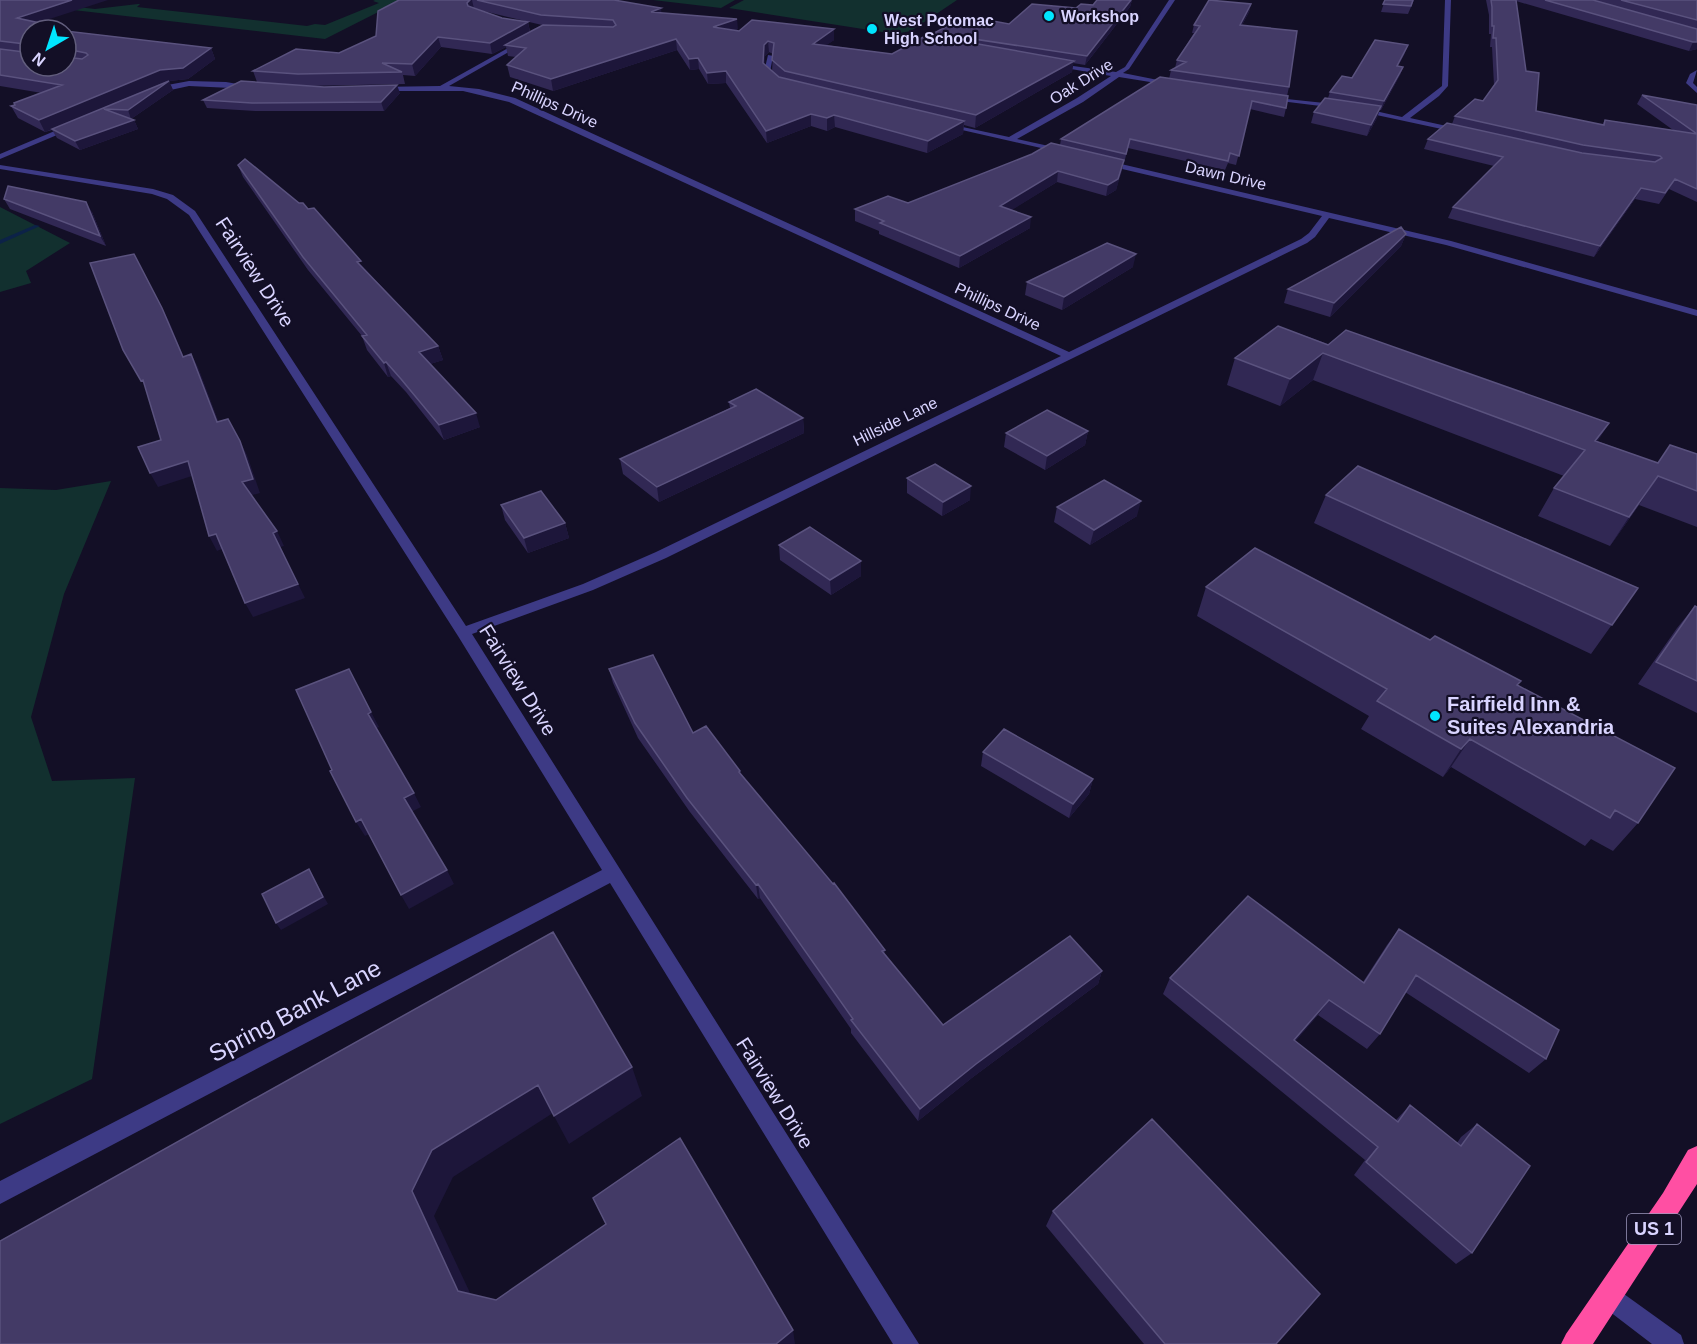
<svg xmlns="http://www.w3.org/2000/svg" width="1697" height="1344" viewBox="0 0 1697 1344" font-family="Helvetica,sans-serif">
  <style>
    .green { fill: #12302f }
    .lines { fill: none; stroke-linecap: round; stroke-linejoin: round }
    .stream { fill: #0c2248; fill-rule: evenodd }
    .minor { fill: #3d3a85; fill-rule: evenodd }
    .highway { fill: #ff4fa3; fill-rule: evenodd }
    .wall { fill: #312854; fill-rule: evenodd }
    .shaded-wall { fill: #1d163a }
    .building { fill: #433a66; stroke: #5a527e; stroke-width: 1.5 }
    .poi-dot { fill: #00e5ff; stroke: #130f26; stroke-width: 2 }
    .labels { text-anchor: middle; stroke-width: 4.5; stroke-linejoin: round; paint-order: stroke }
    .far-poi-label { font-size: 16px; font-weight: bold; fill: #d9d4ff; stroke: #130f26; text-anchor: start }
    .far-street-label { font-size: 16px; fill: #d9d4ff; stroke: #130f26 }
    .shield { fill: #130f26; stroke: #9e99be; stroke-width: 1.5 }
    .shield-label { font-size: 18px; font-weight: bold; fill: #d9d4ff }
    .street-label { font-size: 20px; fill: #d9d4ff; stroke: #130f26 }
    .poi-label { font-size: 20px; font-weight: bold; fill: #d9d4ff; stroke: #130f26; text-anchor: start }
    .near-street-label { font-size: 24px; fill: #d9d4ff; stroke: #130f26 }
  </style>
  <rect width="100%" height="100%" fill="#130f26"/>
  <path class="green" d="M 375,0 L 402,0 L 325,39 L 21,4 L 42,3 L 95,9 L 138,4 L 140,4 L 137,7 L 307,26 L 315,24 L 325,25 L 379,3 L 373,1 Z
    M 653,0 L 735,0 L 721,8 Z
    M 744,0 L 957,0 L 911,31 L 895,34 L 729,8 Z
    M 0,207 L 70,243 L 26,271 L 31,283 L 0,292 Z
    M 111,481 L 64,594 L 31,717 L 52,781 L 135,778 L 92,1079 L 0,1124 L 0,488 L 56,490 Z"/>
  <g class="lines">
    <path class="stream" d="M 35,225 L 40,226 L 0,244 L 0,240 Z"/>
    <path class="minor" d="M 1169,0 L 1175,0 L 1129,69 L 1123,73 L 1178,84 L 1175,86 L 1119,77 L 1083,102 L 1017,139 L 1067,150 L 1067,154 L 940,125 L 944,123 L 1009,137 L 1077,98 L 1111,76 L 1054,66 L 1052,63 L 1116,72 L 1125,67 Z
      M 1445,0 L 1451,0 L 1448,86 L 1439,96 L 1410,118 L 1465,130 L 1465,134 L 1353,110 L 1263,99 L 1267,97 L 1353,106 L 1402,117 L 1442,86 Z
      M 521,41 L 526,42 L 449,86 L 479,89 L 515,98 L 1069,352 L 1301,239 L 1309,233 L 1322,216 L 1101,164 L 1101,160 L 1104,160 L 1451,241 L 1697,310 L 1697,316 L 1446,245 L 1329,218 L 1315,237 L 1307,243 L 666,558 L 593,590 L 472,634 L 919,1344 L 893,1344 L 610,883 L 0,1204 L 0,1181 L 602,870 L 458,636 L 189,215 L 167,199 L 152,194 L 0,169 L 0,165 L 153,189 L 173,195 L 195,211 L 466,626 L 583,584 L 656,552 L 1061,356 L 509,102 L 463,91 L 378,91 L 375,89 L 378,87 L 440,86 Z
      M 768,55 L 773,56 L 770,72 L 778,82 L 774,82 L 764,72 Z
      M 1697,70 L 1693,83 L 1697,87 L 1697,93 L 1686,83 L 1690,74 Z
      M 189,81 L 226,82 L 255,87 L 252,89 L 189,86 L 152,94 L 149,92 L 162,86 Z
      M 69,125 L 76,127 L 0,159 L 0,154 Z
      M 1609,1285 L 1617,1289 L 1681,1335 L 1684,1344 L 1652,1344 L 1601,1305 L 1597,1297 L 1601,1289 Z"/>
    <path class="highway" d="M 1697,1146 L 1697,1184 L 1593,1344 L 1561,1344 L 1566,1334 L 1663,1193 L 1688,1150 Z"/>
  </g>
  <path class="wall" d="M 0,0 L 38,23 L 30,30 L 66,66 L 66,31 L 211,48 L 215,59 L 188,79 L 169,81 L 173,90 L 131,119 L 130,118 L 134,120 L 138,129 L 80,150 L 57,138 L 52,130 L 45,132 L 18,118 L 11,106 L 42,93 L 0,86 ZM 165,82 L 168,82 L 61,126 Z
    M 399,0 L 613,0 L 661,13 L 738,29 L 735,30 L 739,31 L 834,29 L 834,40 L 826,45 L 892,54 L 934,36 L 934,33 L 1009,24 L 1093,5 L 1097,0 L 1132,0 L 1130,7 L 1085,65 L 1073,63 L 1072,72 L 975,128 L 964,125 L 963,134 L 927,153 L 835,127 L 827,131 L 811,126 L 767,143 L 726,83 L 708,84 L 699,69 L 690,70 L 677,50 L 553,91 L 510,77 L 507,65 L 516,57 L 508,56 L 506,47 L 492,54 L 441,47 L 415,76 L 403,75 L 405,84 L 306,86 L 400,93 L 384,111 L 255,111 L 207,108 L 203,100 L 257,82 L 253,71 L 339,53 L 376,36 ZM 483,11 L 542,25 L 530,31 L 528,22 L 502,18 ZM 769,52 L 773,54 L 772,71 L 764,64 L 765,56 Z
    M 1385,0 L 1414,0 L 1408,14 L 1381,12 Z
    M 1486,0 L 1697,0 L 1697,49 L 1689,51 L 1516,1 L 1526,71 L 1536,111 L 1602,125 L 1605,120 L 1673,130 L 1637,104 L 1642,95 L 1697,105 L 1697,202 L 1669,189 L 1659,204 L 1635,199 L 1594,257 L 1448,218 L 1453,207 L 1494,166 L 1424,149 L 1428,139 L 1452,124 L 1455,116 L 1483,101 L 1494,85 L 1492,47 L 1490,47 L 1491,34 L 1489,34 L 1489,15 Z
    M 1251,4 L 1249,12 L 1242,25 L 1289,87 L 1287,96 L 1286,108 L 1284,117 L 1250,109 L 1236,165 L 1228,163 L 1225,170 L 1128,148 L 1124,163 L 1123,163 L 1116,190 L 1106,196 L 1057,182 L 1011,210 L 1030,228 L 959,268 L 879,234 L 879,231 L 855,221 L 855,209 L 908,203 L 1060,145 L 1061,139 L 1169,79 L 1171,70 L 1175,68 L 1177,60 L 1194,33 L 1192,33 L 1194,25 Z
    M 1405,53 L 1398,66 L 1403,67 L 1400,75 L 1381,110 L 1379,110 L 1377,118 L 1367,136 L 1311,123 L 1314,112 L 1328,98 L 1330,92 L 1352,78 Z
    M 238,165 L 308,209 L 438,346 L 443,360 L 430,364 L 480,427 L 444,440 L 406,392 L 391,376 L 388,377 L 367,350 L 362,336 L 308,270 L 243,177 Z
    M 4,199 L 92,212 L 106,246 L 10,209 Z
    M 1406,234 L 1401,246 L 1330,317 L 1284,303 L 1288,289 Z
    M 1133,267 L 1062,310 L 1025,295 L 1027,282 Z
    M 1278,326 L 1658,463 L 1697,454 L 1697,527 L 1639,505 L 1610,546 L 1538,516 L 1554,488 L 1564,476 L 1313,380 L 1280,406 L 1227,385 L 1235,358 Z
    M 729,402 L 803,418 L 804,433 L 659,502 L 623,474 L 620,459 L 730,408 Z
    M 1088,431 L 1085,445 L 1045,470 L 1004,447 L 1006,433 Z
    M 907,478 L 970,500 L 942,516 L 907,493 Z
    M 1326,495 L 1638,588 L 1591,654 L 1314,523 Z
    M 501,505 L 565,523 L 569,538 L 528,553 L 505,520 Z
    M 1057,507 L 1137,516 L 1090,545 L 1054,522 Z
    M 779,545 L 861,576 L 831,595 L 780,560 Z
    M 1206,587 L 1430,640 L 1521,681 L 1517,685 L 1638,823 L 1613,851 L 1591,839 L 1585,846 L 1451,767 L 1443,777 L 1361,729 L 1369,716 L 1197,616 Z
    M 1695,606 L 1697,607 L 1697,713 L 1638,684 L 1677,628 Z
    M 609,669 L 693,733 L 740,771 L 741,774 L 885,950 L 884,954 L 943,1025 L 1102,971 L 1098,984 L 973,1077 L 918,1121 L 851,1033 L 851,1029 L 760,898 L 758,899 L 690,812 L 638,738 L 613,683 Z
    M 983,752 L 1093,779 L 1089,794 L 1069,818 L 981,766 Z
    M 1399,929 L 1546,1059 L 1529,1073 L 1405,992 L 1380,1034 L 1367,1049 L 1318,1015 L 1295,1041 L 1396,1120 L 1410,1105 L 1457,1143 L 1461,1137 L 1477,1124 L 1472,1253 L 1456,1264 L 1354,1175 L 1365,1160 L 1163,994 L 1170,978 L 1363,982 L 1387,945 Z
    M 1053,1211 L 1276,1344 L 1144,1344 L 1046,1226 Z"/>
  <path class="shaded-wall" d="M 72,0 L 108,0 L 22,28 L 17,18 Z
    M 470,0 L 472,0 L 474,9 L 469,13 L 467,3 Z
    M 1131,0 L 1132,0 L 1130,7 L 1085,65 L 1087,56 Z
    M 1251,4 L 1249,12 L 1238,33 L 1240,25 Z
    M 661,8 L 662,18 L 651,12 Z
    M 737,19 L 738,29 L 714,37 L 713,27 Z
    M 528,22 L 530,33 L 505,45 L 506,47 L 492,54 L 490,43 Z
    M 40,23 L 43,30 L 29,27 Z
    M 834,29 L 834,40 L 813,55 L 813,44 Z
    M 438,37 L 441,47 L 415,76 L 412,64 Z
    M 676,39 L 677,50 L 553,91 L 551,79 Z
    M 768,41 L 769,52 L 765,56 L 764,75 L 763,63 L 764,45 Z
    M 1693,42 L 1697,42 L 1697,49 L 1689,51 Z
    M 1408,45 L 1405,53 L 1394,74 L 1397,66 Z
    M 211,48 L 215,59 L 188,79 L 169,81 L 173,90 L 131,119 L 128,110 L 169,81 L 165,82 L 45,132 L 39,120 Z
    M 698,58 L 699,69 L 690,70 L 689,59 Z
    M 1074,61 L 1072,72 L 975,128 L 976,115 Z
    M 1403,67 L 1400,75 L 1381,110 L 1384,101 Z
    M 726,71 L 726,83 L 708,84 L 707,73 Z
    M 397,85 L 400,93 L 384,111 L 381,102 Z
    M 1381,106 L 1377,118 L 1367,136 L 1371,125 Z
    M 811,114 L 811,126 L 767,143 L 766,131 Z
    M 834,115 L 835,127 L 827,131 L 827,118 Z
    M 134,120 L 138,129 L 80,150 L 75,141 Z
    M 964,121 L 963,134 L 927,153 L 928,141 Z
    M 1124,160 L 1122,171 L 1116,190 L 1106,196 L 1108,185 Z
    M 1058,171 L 1057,182 L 999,218 L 1000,206 Z
    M 1641,188 L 1635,199 L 1594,257 L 1600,246 Z
    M 86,202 L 92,212 L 106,246 L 100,236 Z
    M 1031,217 L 1030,228 L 959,268 L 960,256 Z
    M 1406,234 L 1401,246 L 1330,317 L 1334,303 Z
    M 1136,254 L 1133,267 L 1062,310 L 1064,297 Z
    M 162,308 L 169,321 L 189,370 L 183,357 Z
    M 438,346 L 443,360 L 424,366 L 419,352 Z
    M 1323,353 L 1313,380 L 1280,406 L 1290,379 Z
    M 191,354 L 198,367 L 224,436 L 217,422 Z
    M 386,362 L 391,376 L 388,377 L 384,363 Z
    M 476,413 L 480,427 L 444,440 L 439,425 Z
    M 803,418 L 804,433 L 659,502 L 657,487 Z
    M 1609,423 L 1592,451 L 1595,441 Z
    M 1088,431 L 1085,445 L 1045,470 L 1047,456 Z
    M 240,441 L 247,455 L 260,493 L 249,496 L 242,482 Z
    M 188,461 L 195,475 L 158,487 L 150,473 Z
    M 1658,476 L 1639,505 L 1610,546 L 1629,517 Z
    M 971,486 L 970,500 L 942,516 L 943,502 Z
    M 1141,501 L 1137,516 L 1090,545 L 1094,530 Z
    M 565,523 L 569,538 L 528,553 L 524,538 Z
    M 277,531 L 284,546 L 280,547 L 305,598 L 253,617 L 245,603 L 273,533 Z
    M 216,534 L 224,548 L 217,551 L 209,536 Z
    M 861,561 L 861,576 L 831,595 L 830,580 Z
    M 371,712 L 379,727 L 375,729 L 368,714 Z
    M 1470,739 L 1451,767 L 1443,777 L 1461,749 Z
    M 1093,779 L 1089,794 L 1069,818 L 1073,804 Z
    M 414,793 L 421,807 L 411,812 L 404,798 Z
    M 361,819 L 369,834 L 365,836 L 356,822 Z
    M 309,869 L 328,904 L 281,930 L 276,923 Z
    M 447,870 L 454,884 L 409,909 L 401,895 Z
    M 758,884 L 760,898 L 758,899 L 756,885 Z
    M 1102,971 L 1098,984 L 973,1077 L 918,1121 L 920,1109 L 976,1064 Z
    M 1329,1000 L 1318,1015 L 1284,1055 L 1294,1040 Z
    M 632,1067 L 642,1096 L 569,1144 L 554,1116 Z
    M 538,1085 L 553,1113 L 453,1177 L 434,1216 L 479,1312 L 458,1291 L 412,1191 L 432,1150 Z
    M 793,1330 L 795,1344 L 776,1344 Z"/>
  <path class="building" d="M 0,0 L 72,0 L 17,18 L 40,23 L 29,27 L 57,30 L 30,30 L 30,66 L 66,66 L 66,57 L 82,59 L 88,55 L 86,53 L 66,49 L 66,31 L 211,48 L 183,68 L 160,70 L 39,120 L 11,106 L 15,105 L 14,103 L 62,85 L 0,75 L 0,49 L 24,52 L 27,50 L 25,44 L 0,41 Z
    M 399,0 L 470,0 L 467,3 L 468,6 L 502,18 L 528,22 L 490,43 L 438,37 L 412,64 L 382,63 L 402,72 L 298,74 L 253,71 L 296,49 L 339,53 L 376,36 L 378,11 Z
    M 477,0 L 614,0 L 661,8 L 651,12 L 737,19 L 713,27 L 739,31 L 752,20 L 834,29 L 813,44 L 892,54 L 927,35 L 1074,61 L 976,115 L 785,71 L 772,60 L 774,43 L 768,41 L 764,45 L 763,63 L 779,77 L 964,121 L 928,141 L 834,115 L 827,118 L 811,114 L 766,131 L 726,71 L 707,73 L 698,58 L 689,59 L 676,39 L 551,79 L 507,65 L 526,48 L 505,45 L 543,25 L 613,27 L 616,25 L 613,20 L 541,15 Z
    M 1097,0 L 1131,0 L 1087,56 L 934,33 L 966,16 L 1009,24 L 1032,4 L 1076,8 L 1081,4 L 1093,5 Z
    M 1209,0 L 1251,4 L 1240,25 L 1297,31 L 1289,87 L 1171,70 L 1186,62 L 1177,60 L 1200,26 L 1194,25 Z
    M 1385,0 L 1413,0 L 1411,6 L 1383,4 Z
    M 1491,0 L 1516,0 L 1526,71 L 1539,73 L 1536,111 L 1604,125 L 1605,120 L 1697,134 L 1642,95 L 1697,105 L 1697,189 L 1675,179 L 1665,193 L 1641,188 L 1600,246 L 1453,207 L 1503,157 L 1428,139 L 1447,123 L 1582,153 L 1655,162 L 1662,158 L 1660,156 L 1583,145 L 1455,116 L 1475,99 L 1483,101 L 1498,80 L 1496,38 L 1493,38 L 1494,26 L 1492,26 L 1492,7 Z
    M 1545,0 L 1593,0 L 1697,29 L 1697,42 L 1693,42 Z
    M 1621,0 L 1697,0 L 1697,20 Z
    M 1375,40 L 1408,45 L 1397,66 L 1403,67 L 1384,101 L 1330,92 L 1342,76 L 1352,78 Z
    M 1160,77 L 1288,96 L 1286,108 L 1252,101 L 1239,156 L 1230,153 L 1228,161 L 1130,139 L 1126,154 L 1061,139 Z
    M 169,81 L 128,110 L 104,109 L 134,120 L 75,141 L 52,129 Z
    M 241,81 L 324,87 L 397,85 L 381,102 L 252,103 L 203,100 Z
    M 1325,98 L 1381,106 L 1371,125 L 1314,112 Z
    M 1051,143 L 1124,160 L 1118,179 L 1108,185 L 1058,171 L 1000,206 L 1031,217 L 960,256 L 880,223 L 884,221 L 855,209 L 888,196 L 908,203 L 1032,154 Z
    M 245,159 L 299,203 L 303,203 L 308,209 L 314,208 L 361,261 L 357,262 L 438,346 L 419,352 L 476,413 L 439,425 L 401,379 L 386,362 L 384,363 L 362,336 L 367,335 L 303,257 L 238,165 Z
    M 8,186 L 86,202 L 100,236 L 4,199 Z
    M 1401,227 L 1406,234 L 1334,303 L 1288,289 Z
    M 1107,243 L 1136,254 L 1064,297 L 1027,282 Z
    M 134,254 L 162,308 L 183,357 L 191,354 L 217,422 L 228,419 L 240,441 L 253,479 L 242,482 L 277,531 L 273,533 L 298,584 L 245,603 L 216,534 L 209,536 L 188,461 L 150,473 L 138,447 L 161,440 L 143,380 L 141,381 L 123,350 L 90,263 Z
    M 1278,326 L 1328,345 L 1346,330 L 1609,423 L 1595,441 L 1658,463 L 1670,445 L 1697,454 L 1697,491 L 1658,476 L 1629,517 L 1554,488 L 1585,450 L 1323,353 L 1290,379 L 1235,358 Z
    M 756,389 L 803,418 L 657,487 L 620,459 L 736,406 L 729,402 Z
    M 1047,410 L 1088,431 L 1047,456 L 1006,433 Z
    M 935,464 L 971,486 L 943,502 L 907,478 Z
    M 1358,466 L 1638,588 L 1612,625 L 1326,495 Z
    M 1104,480 L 1141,501 L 1094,530 L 1057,507 Z
    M 541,491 L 565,523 L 524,538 L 501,505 Z
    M 810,527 L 861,561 L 830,580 L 779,545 Z
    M 1255,548 L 1430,640 L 1435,636 L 1521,681 L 1517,685 L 1675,768 L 1638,823 L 1615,810 L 1610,818 L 1470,739 L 1461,749 L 1377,701 L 1387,689 L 1206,587 Z
    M 1695,606 L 1697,607 L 1697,681 L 1656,662 Z
    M 653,655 L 693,733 L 706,726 L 740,771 L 739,772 L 833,884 L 834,883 L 885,950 L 882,951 L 943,1025 L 1070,936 L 1102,971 L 976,1064 L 920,1109 L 851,1020 L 853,1019 L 758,884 L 756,885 L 687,798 L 635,723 L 609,669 Z
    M 349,669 L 371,712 L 368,714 L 414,793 L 404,798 L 447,870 L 401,895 L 361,819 L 356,822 L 330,771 L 332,770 L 296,690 Z
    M 1004,729 L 1093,779 L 1073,804 L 983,752 Z
    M 309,869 L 323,897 L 276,923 L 262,894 Z
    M 1248,896 L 1364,983 L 1399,929 L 1559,1030 L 1546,1059 L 1416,975 L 1380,1034 L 1329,1000 L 1294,1040 L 1398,1122 L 1410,1105 L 1461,1146 L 1477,1124 L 1530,1166 L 1472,1253 L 1366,1162 L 1378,1147 L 1170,978 Z
    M 553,932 L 632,1067 L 554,1116 L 538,1085 L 432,1150 L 412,1191 L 458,1291 L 496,1300 L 606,1224 L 593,1198 L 680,1138 L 793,1330 L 776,1344 L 0,1344 L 0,1241 Z
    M 1152,1119 L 1320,1294 L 1276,1344 L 1165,1344 L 1053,1211 Z"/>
  <g class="poi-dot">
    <circle cx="1049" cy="16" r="6"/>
    <circle cx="872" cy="29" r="6"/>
    <circle cx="1435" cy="716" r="6"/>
  </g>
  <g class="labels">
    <g class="far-poi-label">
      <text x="1061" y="22">Workshop</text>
      <text x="884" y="26">West Potomac<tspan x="884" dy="18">High School</tspan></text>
    </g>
    <g class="far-street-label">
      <text transform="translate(1081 81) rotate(-32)" y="6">Oak Drive</text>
      <text transform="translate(555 104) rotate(24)" y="6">Phillips Drive</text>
      <text transform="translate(1226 175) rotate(13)" y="6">Dawn Drive</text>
      <text transform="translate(998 306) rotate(25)" y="6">Phillips Drive</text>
      <text transform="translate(895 421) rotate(-26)" y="6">Hillside Lane</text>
    </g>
    <rect class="shield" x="1627" y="1214" width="54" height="30" rx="4.5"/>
    <g class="shield-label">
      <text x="1654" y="1235">US 1</text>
    </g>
    <g class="street-label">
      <text transform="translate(255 272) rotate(57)" y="7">Fairview Drive</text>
      <text transform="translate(518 680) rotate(58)" y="7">Fairview Drive</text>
      <text transform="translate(775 1093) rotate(58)" y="7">Fairview Drive</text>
    </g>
    <g class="poi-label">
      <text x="1447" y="711">Fairfield Inn &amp;<tspan x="1447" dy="23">Suites Alexandria</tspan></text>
    </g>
    <g class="near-street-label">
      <text transform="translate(295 1011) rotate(-28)" y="8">Spring Bank Lane</text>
    </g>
  </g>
  <g transform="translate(48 48) rotate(219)"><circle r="28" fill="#130f26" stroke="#625e7d" stroke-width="1.5"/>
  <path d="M0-4.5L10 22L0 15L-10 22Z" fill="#00e5ff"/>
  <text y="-9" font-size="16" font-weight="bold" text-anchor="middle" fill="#d9d4ff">N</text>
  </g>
</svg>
